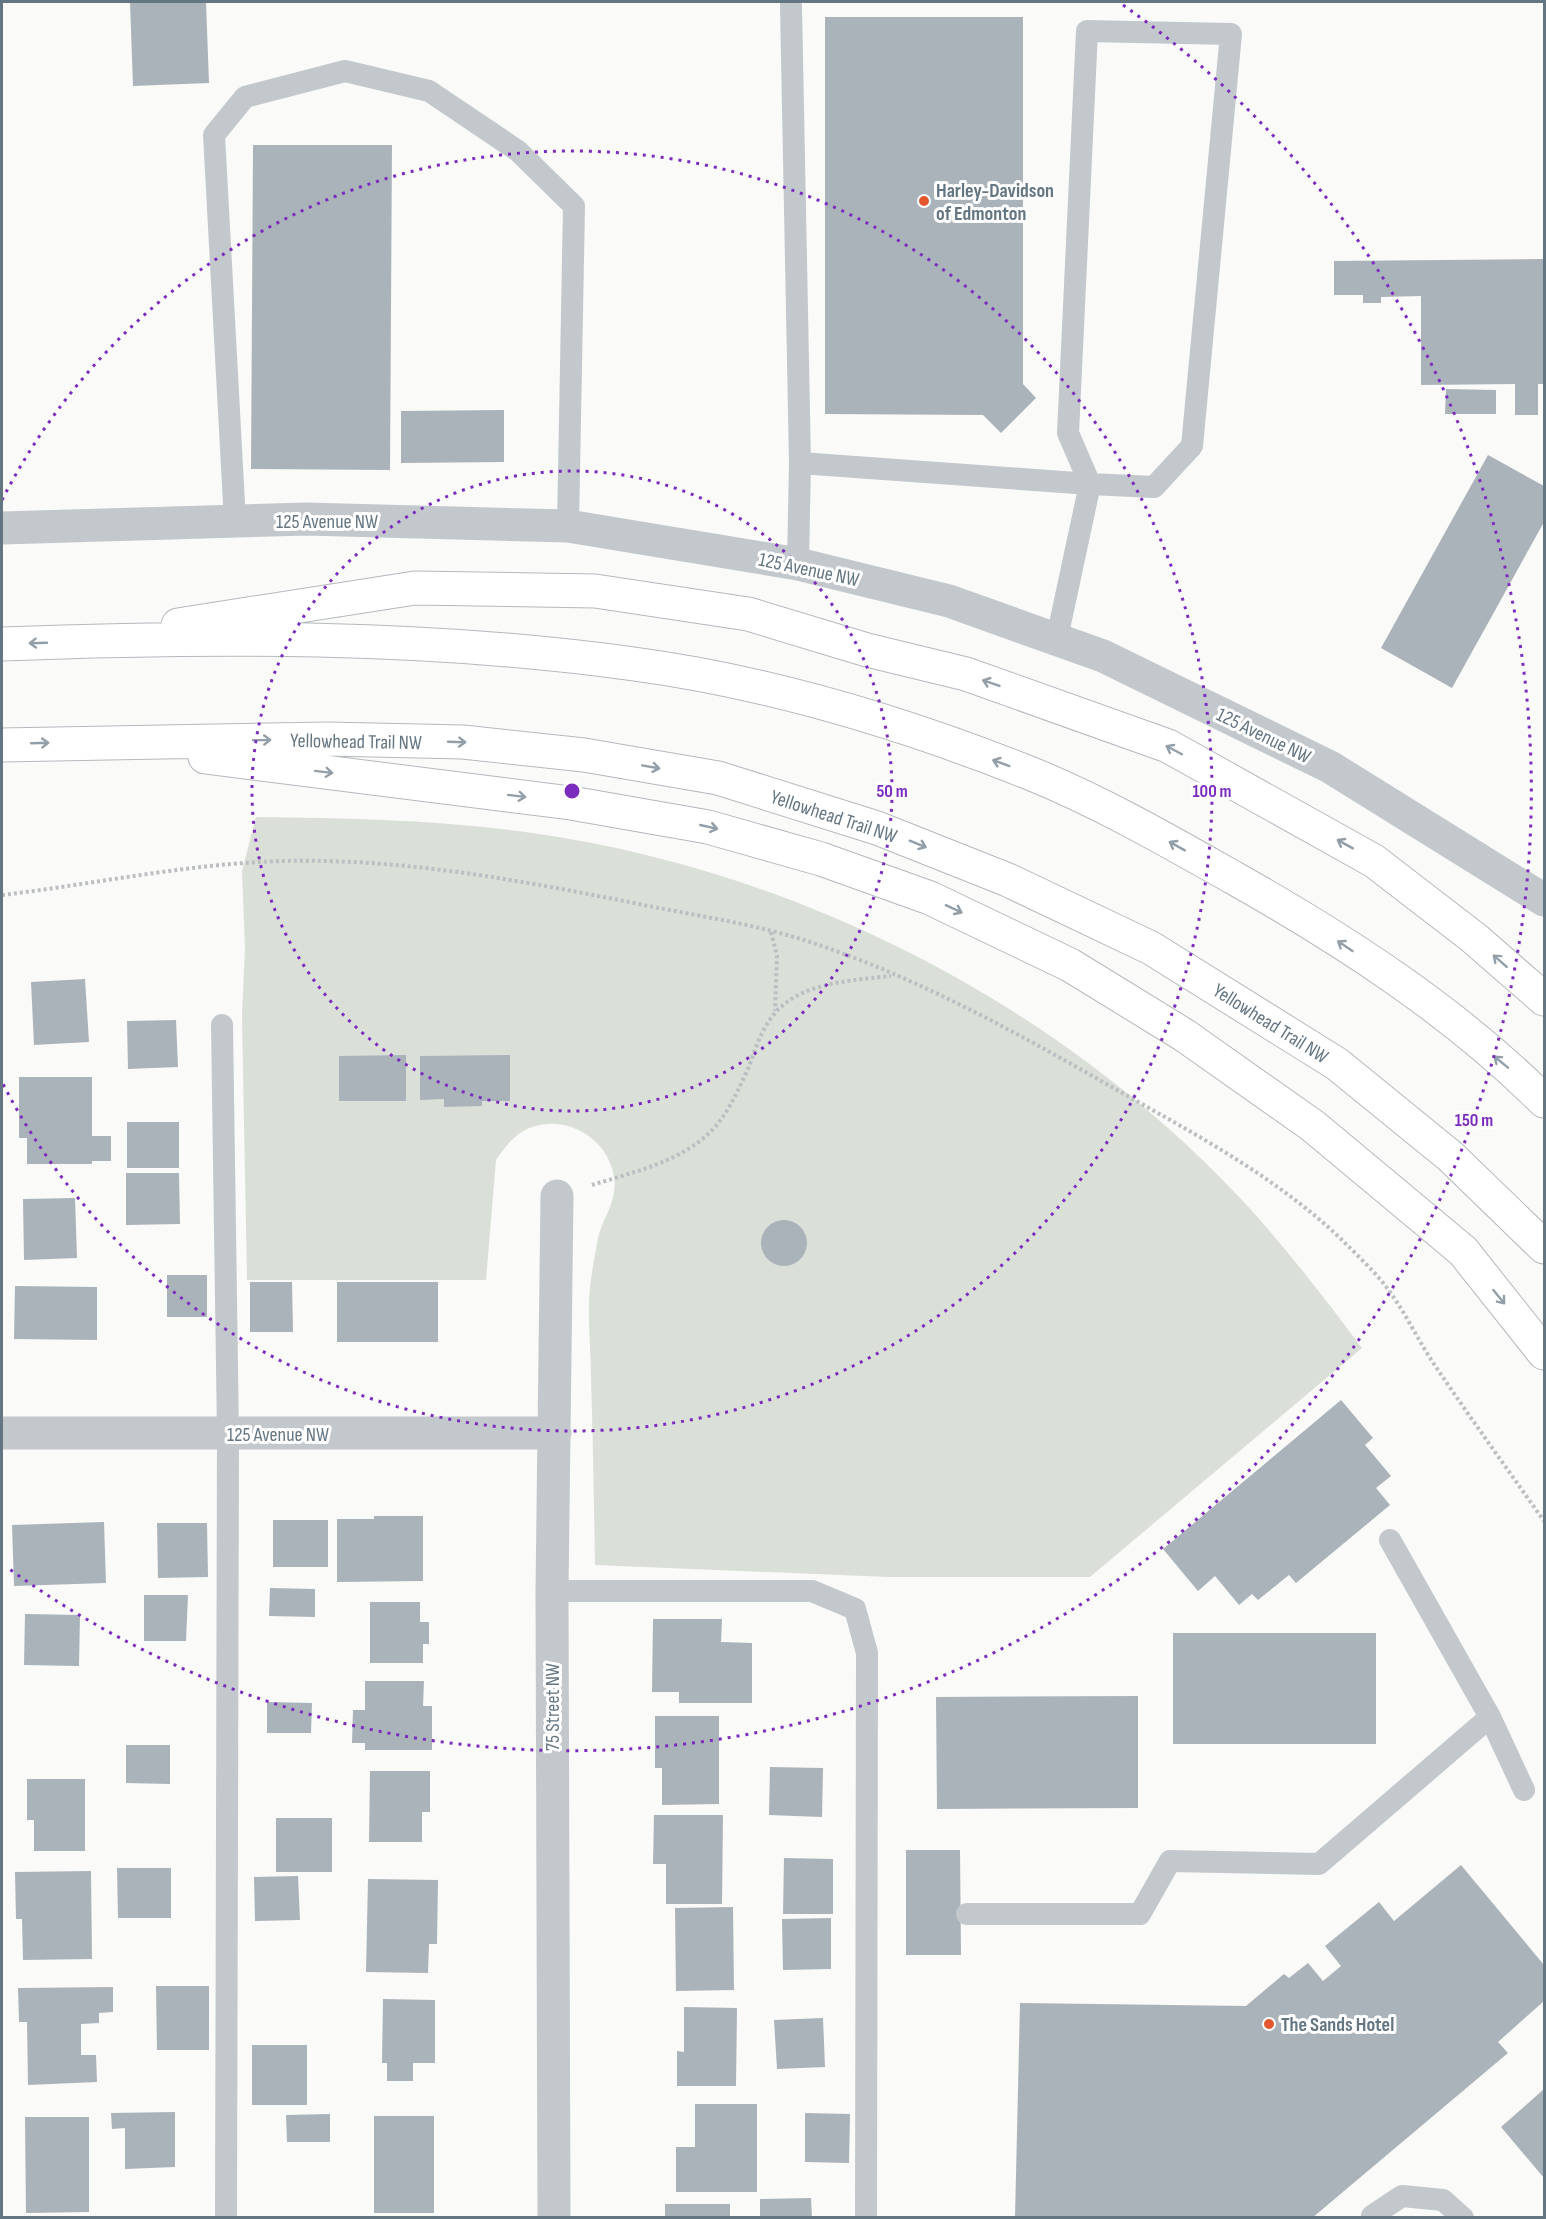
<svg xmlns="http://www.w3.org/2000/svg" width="1546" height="2219" viewBox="0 0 1546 2219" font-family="'Sofia Sans Condensed',sans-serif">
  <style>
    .green { fill: #dadfd7 }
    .building { fill: #aab3b9 }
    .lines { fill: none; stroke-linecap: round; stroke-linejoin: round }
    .motorway-casing { stroke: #b4b9bd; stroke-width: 35 }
    .path { stroke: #bbbfc2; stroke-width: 4; stroke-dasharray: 3 3; stroke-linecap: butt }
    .service { stroke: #c3c8cc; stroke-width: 22 }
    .minor { stroke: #c3c8cc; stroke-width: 33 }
    .tertiary { stroke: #c3c8cc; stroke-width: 33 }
    .motorway { stroke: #fff; stroke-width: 33 }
    .oneway { stroke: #939fa8 }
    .ring { fill: none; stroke: #7b2cbf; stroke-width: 3; stroke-dasharray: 3 6 }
    .poi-dot { fill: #e4572e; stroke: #fff; stroke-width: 2 }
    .labels { text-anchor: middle; stroke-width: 6; stroke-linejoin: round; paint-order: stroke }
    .poi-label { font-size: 20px; font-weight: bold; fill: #657683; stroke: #fff; text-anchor: start }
    .street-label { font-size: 20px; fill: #657683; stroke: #fff }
    .centre { fill: #7b2cbf; stroke: #fff; stroke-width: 3 }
    .ring-label { font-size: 18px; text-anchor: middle; font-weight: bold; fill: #7b2cbf; stroke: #fff; stroke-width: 6; stroke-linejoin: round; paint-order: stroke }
  </style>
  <rect width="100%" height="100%" fill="#fafaf8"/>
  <path class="green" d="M 256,817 C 348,818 441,820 532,833 C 803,871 1069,1009 1253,1212 C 1292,1256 1327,1301 1362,1348 L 1090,1577 L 888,1577 L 595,1565 C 594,1503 593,1441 591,1378 C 591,1349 587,1317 590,1287 C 592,1271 595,1254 598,1238 C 603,1217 618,1200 614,1177 C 608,1135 558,1109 520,1133 C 510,1140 503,1150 496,1160 L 486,1280 L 247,1280 L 242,1016 L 245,947 L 242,871 Z"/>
  <path class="building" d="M 130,2 L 206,2 L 209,83 L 133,86 Z
    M 825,17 L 1023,17 L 1023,384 L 1036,398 L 1001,433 L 983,415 L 825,414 Z
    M 253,145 L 392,145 L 390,470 L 251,469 Z
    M 1544,259 L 1544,384 L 1538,384 L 1538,415 L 1515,415 L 1515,384 L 1421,385 L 1421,296 L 1381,297 L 1381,303 L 1363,303 L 1363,295 L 1334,295 L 1334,261 Z
    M 1446,389 L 1496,390 L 1496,414 L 1445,414 Z
    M 504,410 L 504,462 L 401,463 L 401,411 Z
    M 1488,455 L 1544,486 L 1544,522 L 1452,688 L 1381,648 Z
    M 85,979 L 89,1042 L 34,1045 L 31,982 Z
    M 176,1020 L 178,1067 L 128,1069 L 127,1021 Z
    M 406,1055 L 406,1101 L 339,1101 L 339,1056 Z
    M 510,1055 L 510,1101 L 482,1101 L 482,1106 L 444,1107 L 444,1099 L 420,1100 L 420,1056 Z
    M 19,1077 L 92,1077 L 92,1136 L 111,1136 L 111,1161 L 92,1161 L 92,1164 L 27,1164 L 27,1138 L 19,1138 Z
    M 127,1122 L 179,1122 L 179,1168 L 127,1168 Z
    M 126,1173 L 179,1173 L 180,1224 L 126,1225 Z
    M 75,1198 L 77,1258 L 24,1260 L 23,1199 Z
    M761 1243a23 23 0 1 1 46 0a23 23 0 1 1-46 0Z
    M 167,1275 L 207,1275 L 207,1317 L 167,1317 Z
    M 250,1282 L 292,1282 L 293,1332 L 250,1332 Z
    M 337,1282 L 438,1282 L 438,1342 L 337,1342 Z
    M 15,1286 L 97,1287 L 97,1340 L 14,1339 Z
    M 1341,1400 L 1373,1438 L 1365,1445 L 1391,1476 L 1376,1488 L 1390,1505 L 1296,1583 L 1289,1575 L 1258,1600 L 1252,1594 L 1239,1605 L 1215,1576 L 1198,1591 L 1163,1549 Z
    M 374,1516 L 423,1516 L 423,1581 L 337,1582 L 337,1519 L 374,1519 Z
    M 273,1520 L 328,1520 L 328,1567 L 273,1567 Z
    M 104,1522 L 106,1583 L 14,1586 L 12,1525 Z
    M 157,1523 L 207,1523 L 208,1577 L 158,1578 Z
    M 270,1588 L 315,1589 L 315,1617 L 269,1616 Z
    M 144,1595 L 188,1595 L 186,1641 L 144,1641 Z
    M 370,1602 L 420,1602 L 420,1622 L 429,1622 L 429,1644 L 423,1644 L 423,1663 L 370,1663 Z
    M 25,1614 L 80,1615 L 79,1666 L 24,1665 Z
    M 653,1619 L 722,1619 L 721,1642 L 752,1643 L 752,1703 L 679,1703 L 679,1692 L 652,1692 Z
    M 1173,1633 L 1376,1633 L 1376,1744 L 1173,1744 Z
    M 365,1681 L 424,1681 L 423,1706 L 432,1706 L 432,1750 L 365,1750 L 365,1743 L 352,1743 L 353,1710 L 365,1710 Z
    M 1138,1696 L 1138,1808 L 937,1809 L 936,1697 Z
    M 267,1702 L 312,1703 L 311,1733 L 267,1733 Z
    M 655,1716 L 719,1716 L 719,1804 L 662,1805 L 662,1768 L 655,1768 Z
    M 126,1745 L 170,1745 L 170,1784 L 126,1783 Z
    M 770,1767 L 823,1768 L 822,1817 L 769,1815 Z
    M 370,1771 L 430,1771 L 430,1812 L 422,1812 L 422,1842 L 369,1842 Z
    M 27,1779 L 85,1779 L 85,1851 L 34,1851 L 34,1820 L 27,1820 Z
    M 654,1815 L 723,1815 L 722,1904 L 666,1904 L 666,1864 L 653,1864 Z
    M 276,1818 L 332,1818 L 332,1872 L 276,1872 Z
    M 906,1850 L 960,1850 L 961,1955 L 906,1955 Z
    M 784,1858 L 833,1859 L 833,1914 L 783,1914 Z
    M 1461,1865 L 1544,1965 L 1544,2001 L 1498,2042 L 1508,2053 L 1312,2218 L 1015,2218 L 1020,2003 L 1246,2006 L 1284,1974 L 1289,1978 L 1308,1963 L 1323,1981 L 1341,1966 L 1325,1946 L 1379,1902 L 1394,1921 Z
    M 117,1868 L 171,1868 L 171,1918 L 118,1918 Z
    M 91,1871 L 92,1959 L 23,1960 L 22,1919 L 16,1919 L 15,1872 Z
    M 298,1876 L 300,1920 L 255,1921 L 254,1877 Z
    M 368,1879 L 438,1880 L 437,1944 L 429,1944 L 428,1973 L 366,1972 Z
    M 733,1907 L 734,1990 L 676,1991 L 675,1908 Z
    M 831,1918 L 831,1969 L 783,1970 L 782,1919 Z
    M 156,1986 L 209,1986 L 209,2050 L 157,2050 Z
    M 113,1987 L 113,2012 L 99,2013 L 99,2023 L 81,2024 L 81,2055 L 96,2055 L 97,2082 L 28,2085 L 27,2022 L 19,2022 L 18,1988 Z
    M 383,1999 L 435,2000 L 435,2063 L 413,2063 L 413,2081 L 387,2081 L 387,2063 L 382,2063 Z
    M 684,2007 L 737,2008 L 736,2086 L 677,2086 L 677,2051 L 684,2052 Z
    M 823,2018 L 825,2067 L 777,2069 L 774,2020 Z
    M 252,2045 L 307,2045 L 307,2105 L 252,2105 Z
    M 1544,2089 L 1544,2178 L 1501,2127 Z
    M 695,2104 L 757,2104 L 757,2192 L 676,2192 L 676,2147 L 695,2147 Z
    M 175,2112 L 175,2167 L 125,2169 L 125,2128 L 112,2129 L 111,2113 Z
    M 805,2113 L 850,2114 L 849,2163 L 805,2162 Z
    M 330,2114 L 330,2142 L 287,2142 L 286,2115 Z
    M 374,2116 L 434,2116 L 434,2213 L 374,2213 Z
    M 25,2117 L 89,2117 L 89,2212 L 26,2213 Z
    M 811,2198 L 812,2218 L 760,2218 L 760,2199 Z
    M 665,2204 L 730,2204 L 730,2218 L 665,2218 Z"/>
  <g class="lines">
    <defs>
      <path id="motorway" d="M 178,625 L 415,588 L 595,591 L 748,614 L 867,650 L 966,674 L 1168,746 L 1374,861 L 1474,938 L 1544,999
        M 2,644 C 212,636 425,635 634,664 C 768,682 901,722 1027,772 C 1099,801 1167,840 1234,878 C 1344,940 1455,1012 1544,1101
        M 2,745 L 328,739 L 463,742 L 584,755 L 718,778 L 877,828 L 1008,880 L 1151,948 L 1337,1064 L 1450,1156 L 1544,1247
        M 205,757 L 571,803 L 708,827 L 821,859 L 930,898 L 1070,965 L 1184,1035 L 1313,1126 L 1463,1251 L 1544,1353"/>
    </defs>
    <use href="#motorway" class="motorway-casing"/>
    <path class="path" d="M 2,895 C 87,885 172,867 258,862 C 388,855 513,879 639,904 C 697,916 757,924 813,943 C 915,977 1010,1029 1103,1082 C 1185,1129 1272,1173 1341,1239 C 1355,1253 1371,1268 1384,1284 C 1404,1309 1418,1341 1436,1367 C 1471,1419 1508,1470 1544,1521
      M 771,932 L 777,956 L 775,1011
      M 592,1185 C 634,1172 684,1161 714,1128 C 730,1110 738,1090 748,1069 C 755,1050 762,1027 776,1012 C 802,982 855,980 891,976"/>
    <path class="service" d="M 791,6 L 800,463
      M 235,522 L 214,135 L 245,97 L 345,71 L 429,91 L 518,151 L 574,206 L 568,526
      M 798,564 L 800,463 L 1090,484 L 1068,433 L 1087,31 L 1231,34 L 1192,446 L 1154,487 L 1090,484 L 1057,638
      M 222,1025 L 228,1434 L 226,2218
      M 1390,1540 L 1490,1717 L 1524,1790
      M 552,1591 L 812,1591 L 855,1609 L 867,1653 L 866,2218
      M 967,1914 L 1140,1914 L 1170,1861 L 1319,1864 L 1490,1717
      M 1372,2216 L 1402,2196 L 1443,2200 L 1463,2218"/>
    <path class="minor" d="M 2,1433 L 555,1433
      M 554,2218 L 552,1591 L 557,1196"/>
    <path class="tertiary" d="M 2,528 L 306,519 L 568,526 L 798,564 L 949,601 L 1103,656 L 1330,767 L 1544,900"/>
    <use href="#motorway" class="motorway"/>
  </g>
  <defs><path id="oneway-shaft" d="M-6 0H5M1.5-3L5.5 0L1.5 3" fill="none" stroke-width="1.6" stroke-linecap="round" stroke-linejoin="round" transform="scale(1.5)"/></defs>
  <g class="oneway">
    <use href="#oneway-shaft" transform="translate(38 643) rotate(178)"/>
    <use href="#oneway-shaft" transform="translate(991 683) rotate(-161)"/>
    <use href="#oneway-shaft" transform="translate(262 740) rotate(-1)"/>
    <use href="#oneway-shaft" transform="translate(457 742) rotate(2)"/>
    <use href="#oneway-shaft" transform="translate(40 743) rotate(-2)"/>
    <use href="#oneway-shaft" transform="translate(1174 750) rotate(-152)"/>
    <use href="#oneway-shaft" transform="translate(1001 763) rotate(-160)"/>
    <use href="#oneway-shaft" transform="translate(651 767) rotate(10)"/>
    <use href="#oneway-shaft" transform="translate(324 772) rotate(7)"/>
    <use href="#oneway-shaft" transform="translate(517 796) rotate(7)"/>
    <use href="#oneway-shaft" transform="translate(709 827) rotate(13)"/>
    <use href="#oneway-shaft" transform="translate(918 844) rotate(22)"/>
    <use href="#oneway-shaft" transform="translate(1345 844) rotate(-151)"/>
    <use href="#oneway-shaft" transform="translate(1177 846) rotate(-151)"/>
    <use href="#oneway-shaft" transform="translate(954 909) rotate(25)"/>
    <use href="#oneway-shaft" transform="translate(1345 946) rotate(-146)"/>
    <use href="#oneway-shaft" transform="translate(1500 961) rotate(-139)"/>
    <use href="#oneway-shaft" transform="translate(1501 1062) rotate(-141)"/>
    <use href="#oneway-shaft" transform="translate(1499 1297) rotate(51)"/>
  </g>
  <g class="ring">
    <circle cx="572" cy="791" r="320"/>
    <path d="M2 500A640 640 0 1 1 2 1082"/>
    <path d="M1123 5A960 960 0 1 1 8 1568"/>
  </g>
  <g class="poi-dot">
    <circle cx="924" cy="201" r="6"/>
    <circle cx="1269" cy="2024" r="6"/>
  </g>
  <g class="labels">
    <g class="poi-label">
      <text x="936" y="197">Harley-Davidson<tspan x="936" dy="23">of Edmonton</tspan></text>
      <text x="1281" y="2031">The Sands Hotel</text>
    </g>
    <g class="street-label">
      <text x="327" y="528">125 Avenue NW</text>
      <text transform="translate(809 569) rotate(12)" y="7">125 Avenue NW</text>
      <text transform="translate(1264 735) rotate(26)" y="7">125 Avenue NW</text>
      <text transform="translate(356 741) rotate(1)" y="7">Yellowhead Trail NW</text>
      <text transform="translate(834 816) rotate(18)" y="7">Yellowhead Trail NW</text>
      <text transform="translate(1271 1023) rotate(32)" y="7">Yellowhead Trail NW</text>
      <text x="278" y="1441">125 Avenue NW</text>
      <text transform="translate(552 1707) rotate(-90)" y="7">75 Street NW</text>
    </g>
  </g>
  <circle cx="572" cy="791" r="9" class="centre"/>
  <g class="ring-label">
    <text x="892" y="797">50 m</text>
    <text x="1212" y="797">100 m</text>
    <text x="1474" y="1126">150 m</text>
  </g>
  <rect width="1546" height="2219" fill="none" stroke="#657683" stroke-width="6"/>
</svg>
